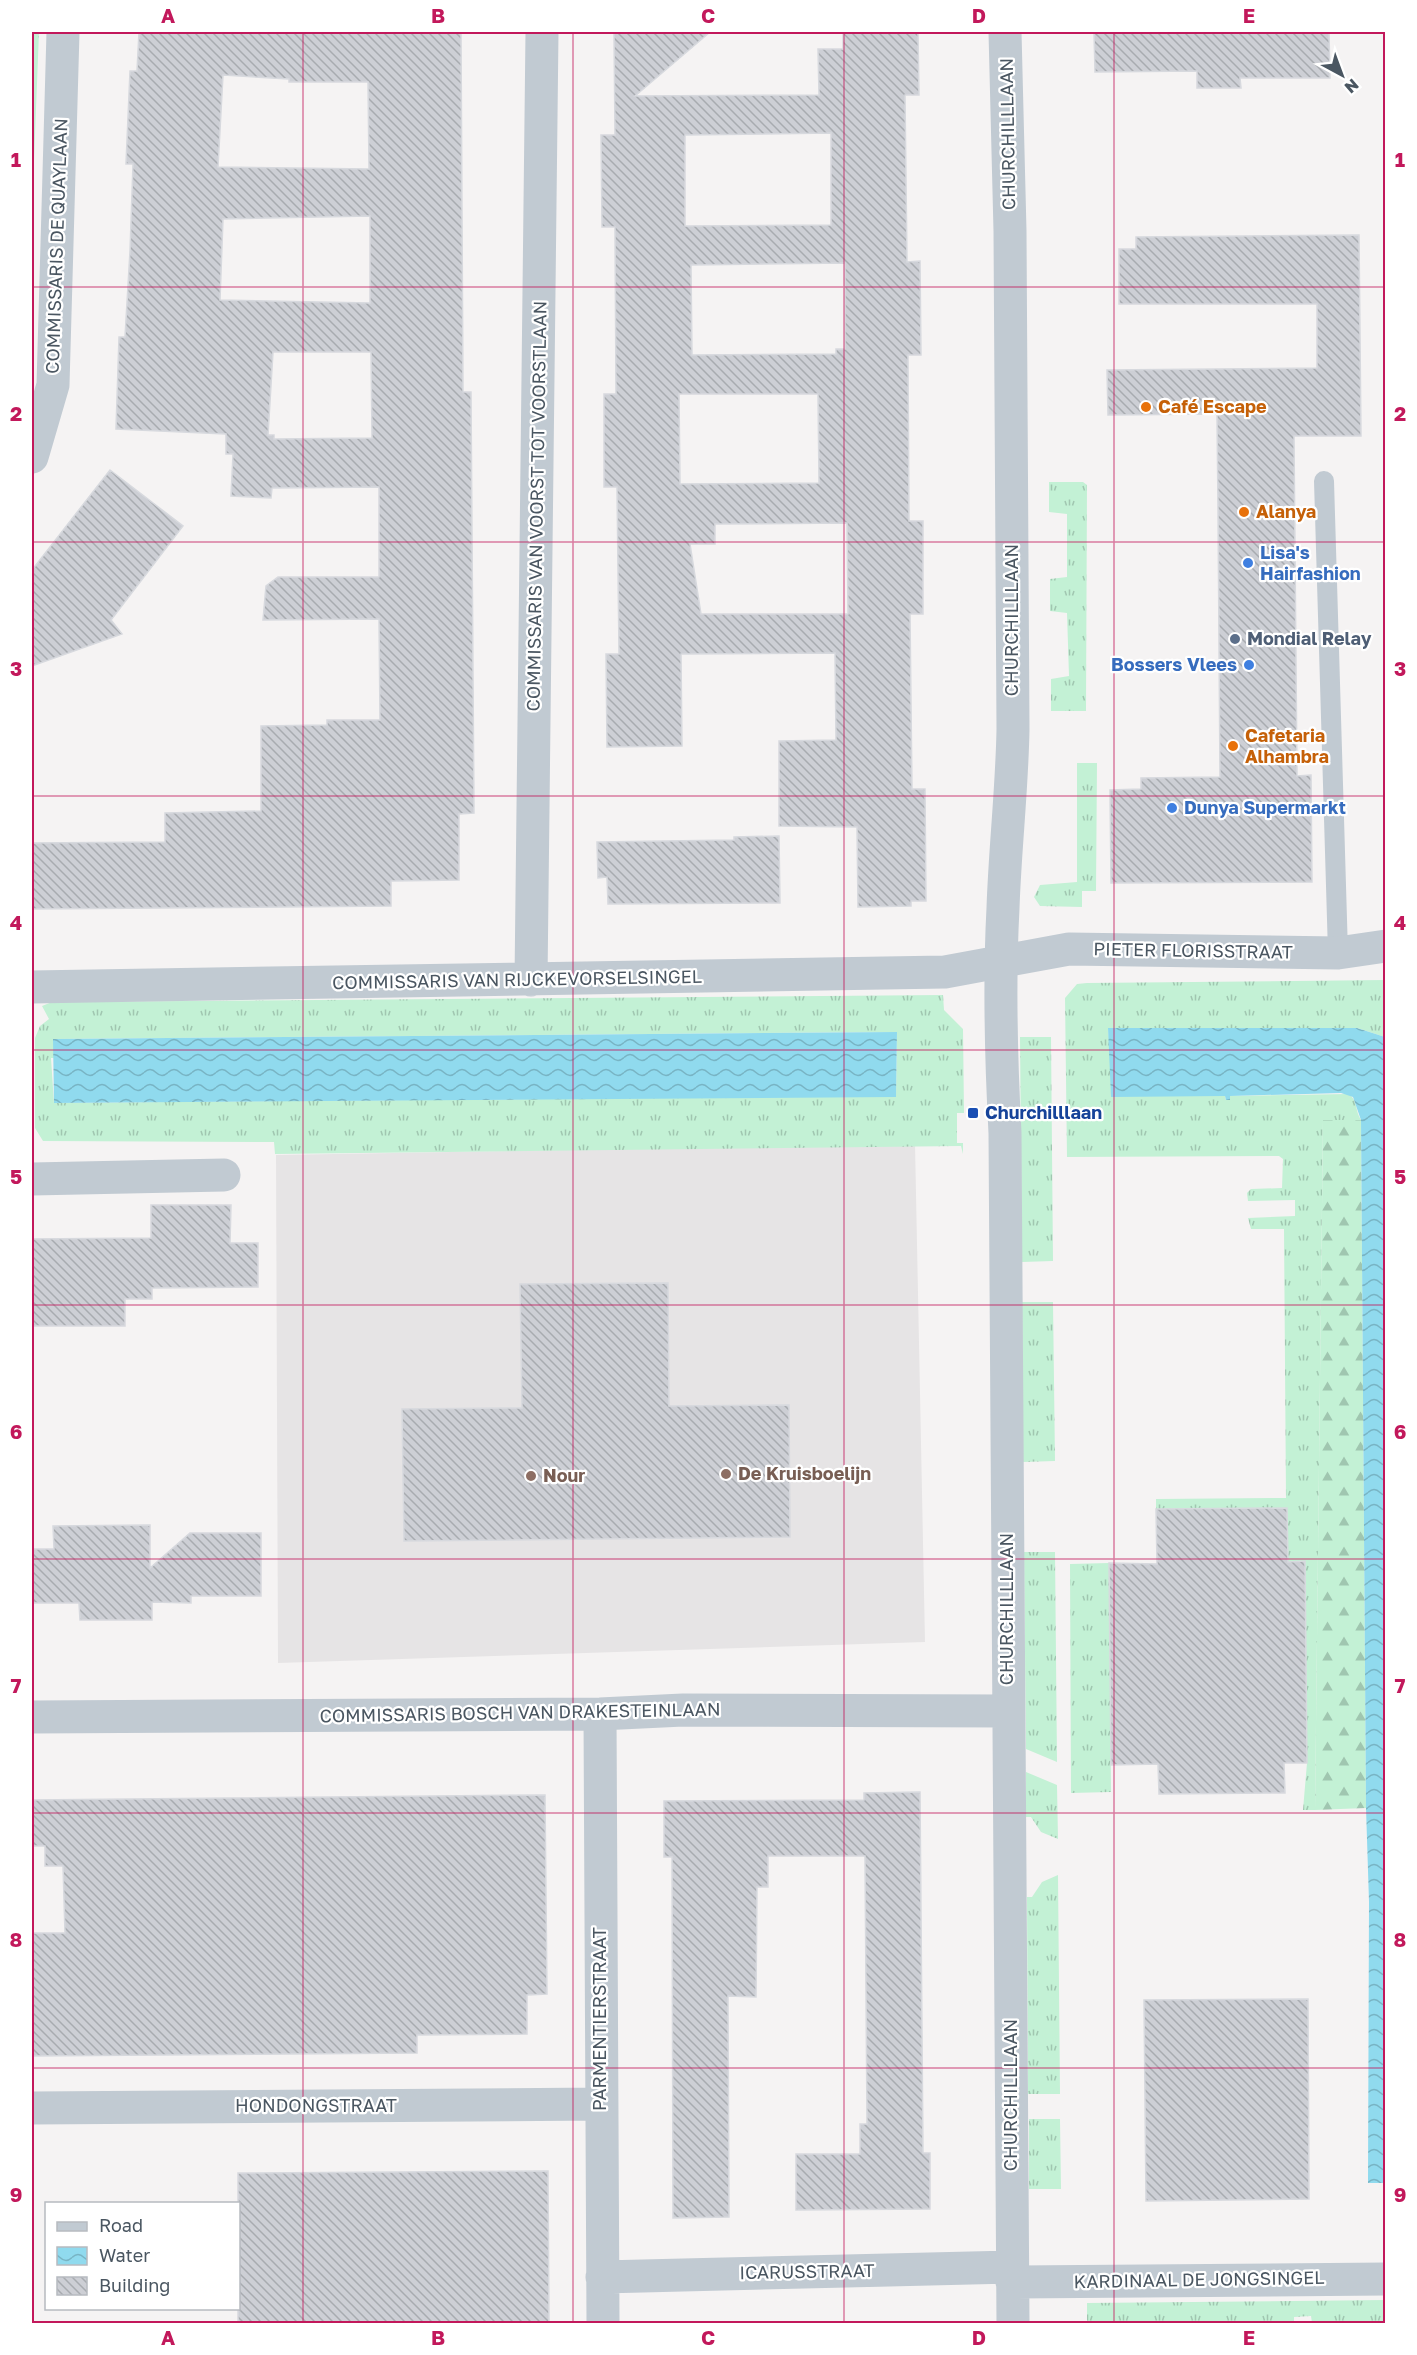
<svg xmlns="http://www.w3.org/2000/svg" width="1417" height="2355" viewBox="0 0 1417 2355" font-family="'Golos Text',sans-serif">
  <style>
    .education { fill: #e6e4e5 }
    .grass { fill: url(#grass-tufts); fill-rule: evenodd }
    .forest { fill: url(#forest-firs) }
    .water { fill: url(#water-waves) }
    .building { fill: url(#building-back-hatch); stroke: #d7d9de; stroke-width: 1.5; fill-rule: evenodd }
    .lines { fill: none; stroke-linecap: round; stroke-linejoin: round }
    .service { stroke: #c1cad2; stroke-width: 20 }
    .minor { stroke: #c1cad2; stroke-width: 33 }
    .grid { fill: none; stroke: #c2185b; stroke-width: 1.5; stroke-opacity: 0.55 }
    .food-dot { fill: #e8710a; stroke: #fff; stroke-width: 2 }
    .shop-dot { fill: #3f7fe0; stroke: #fff; stroke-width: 2 }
    .service-dot { fill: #5c6f8a; stroke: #fff; stroke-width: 2 }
    .transit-dot { fill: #1a4fb4; stroke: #fff; stroke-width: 2 }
    .education-dot { fill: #8d6e63; stroke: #fff; stroke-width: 2 }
    .labels { text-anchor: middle; stroke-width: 4.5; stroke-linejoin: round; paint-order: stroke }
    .street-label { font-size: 18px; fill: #4a5661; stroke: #fff }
    .food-label { font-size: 18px; font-weight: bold; fill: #c56008; stroke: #fff; text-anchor: start }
    .shop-label { font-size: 18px; font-weight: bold; fill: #366cbe; stroke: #fff; text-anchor: start }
    .service-label { font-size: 18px; font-weight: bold; fill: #4e5e75; stroke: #fff; text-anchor: start }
    .transit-label { font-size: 18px; font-weight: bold; fill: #164399; stroke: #fff; text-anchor: start }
    .education-label { font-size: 18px; font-weight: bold; fill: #785e54; stroke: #fff; text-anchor: start }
    .neatline { fill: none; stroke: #c2185b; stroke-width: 2 }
    .grid-label { font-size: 20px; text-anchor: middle; font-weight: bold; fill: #c2185b }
  </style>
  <defs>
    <pattern id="grass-tufts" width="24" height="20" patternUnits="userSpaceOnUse" patternTransform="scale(1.5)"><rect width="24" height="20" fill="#c3f1d5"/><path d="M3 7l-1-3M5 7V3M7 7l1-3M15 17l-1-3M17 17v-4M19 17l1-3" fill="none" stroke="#a0c6b0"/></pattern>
    <pattern id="forest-firs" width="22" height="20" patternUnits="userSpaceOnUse" patternTransform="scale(1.5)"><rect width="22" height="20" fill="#c3f1d5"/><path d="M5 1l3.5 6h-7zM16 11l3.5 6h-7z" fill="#a0c6b0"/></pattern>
    <pattern id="water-waves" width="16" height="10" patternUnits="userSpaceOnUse" patternTransform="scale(1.5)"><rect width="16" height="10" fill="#90daee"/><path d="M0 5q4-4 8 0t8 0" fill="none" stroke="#78b4c4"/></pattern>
    <pattern id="building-back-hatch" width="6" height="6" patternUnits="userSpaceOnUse" patternTransform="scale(1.5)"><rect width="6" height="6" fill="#cdcfd5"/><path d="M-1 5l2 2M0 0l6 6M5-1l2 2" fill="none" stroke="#a8abb0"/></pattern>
  </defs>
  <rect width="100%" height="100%" fill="#f5f3f3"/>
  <path class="education" d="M 915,1144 L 925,1642 L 278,1663 L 276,1155 Z"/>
  <path class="grass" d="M 32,32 L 39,32 L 32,212 Z
    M 1049,482 L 1083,482 L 1087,485 L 1086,711 L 1051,711 L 1051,679 L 1069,676 L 1067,613 L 1050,611 L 1050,579 L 1067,577 L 1067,514 L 1049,512 Z
    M 1077,763 L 1097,763 L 1096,891 L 1082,891 L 1082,907 L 1040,906 L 1034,897 L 1040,885 L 1077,882 Z
    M 1385,980 L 1385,1037 L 1357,1028 L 1108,1028 L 1110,1052 L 1225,1096 L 1226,1100 L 1230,1100 L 1230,1096 L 1349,1094 C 1358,1101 1355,1111 1361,1120 L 1323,1120 L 1315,1810 L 1303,1810 L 1307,1763 L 1305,1562 L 1288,1562 L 1287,1508 L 1156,1509 L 1156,1499 L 1286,1498 L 1284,1229 L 1251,1229 L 1248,1218 L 1295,1216 L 1295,1200 L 1248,1201 L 1247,1193 L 1251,1189 L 1282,1188 L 1283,1159 L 1279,1156 L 1067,1157 L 1065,998 L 1077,984 L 1087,983 Z
    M 943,995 L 944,1010 L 963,1029 L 964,1113 L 957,1113 L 957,1143 L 963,1143 L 963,1154 L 961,1146 L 275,1154 L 274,1142 L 43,1141 L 35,1128 L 35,1038 L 40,1026 L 49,1019 L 42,1006 L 52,1002 ZM 897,1032 L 896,1096 L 54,1103 L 51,1058 L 54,1058 L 54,1039 Z
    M 1020,1037 L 1051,1037 L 1053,1261 L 1022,1262 Z
    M 1022,1302 L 1053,1302 L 1055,1461 L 1023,1462 Z
    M 1024,1552 L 1055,1552 L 1057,1762 L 1026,1749 Z
    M 1109,1563 L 1111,1792 L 1071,1793 L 1070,1564 Z
    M 1026,1772 L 1057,1785 L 1058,1839 L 1041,1832 L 1031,1817 L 1026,1817 Z
    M 1058,1875 L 1060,2094 L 1028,2094 L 1027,1897 L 1032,1897 L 1042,1882 Z
    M 1029,2119 L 1060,2119 L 1061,2189 L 1029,2189 Z
    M 1385,2300 L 1385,2323 L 1312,2323 L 1311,2316 L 1294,2317 L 1294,2324 L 1087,2323 L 1087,2303 Z"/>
  <path class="forest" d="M 1323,1120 L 1361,1120 L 1366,1808 L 1315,1810 Z"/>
  <path class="water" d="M 1108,1028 L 1357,1028 L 1385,1037 L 1385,2183 L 1368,2183 L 1369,1902 L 1366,1808 L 1361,1120 L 1353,1097 L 1341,1093 L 1230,1096 L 1230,1100 L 1226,1100 L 1225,1096 L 1111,1097 Z
    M 897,1032 L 896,1097 L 54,1103 L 53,1039 Z"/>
  <path class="building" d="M 139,32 L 461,32 L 463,392 L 471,392 L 474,813 L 459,814 L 459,880 L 391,881 L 391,906 L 32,909 L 32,843 L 165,842 L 165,813 L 261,811 L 261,726 L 327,725 L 327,720 L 380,720 L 379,619 L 263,620 L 266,586 L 278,577 L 379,577 L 379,487 L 272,488 L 271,498 L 231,496 L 233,454 L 226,454 L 226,434 L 116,429 L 119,337 L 125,337 L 130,251 L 133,164 L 126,164 L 130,71 L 137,71 ZM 223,75 L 289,79 L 289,82 L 368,82 L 369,169 L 218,167 ZM 370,216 L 370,303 L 220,300 L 223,219 ZM 273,352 L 371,352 L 372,438 L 274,439 L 274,435 L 268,435 Z
    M 614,32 L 710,32 L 635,96 L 819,95 L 818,49 L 843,49 L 843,32 L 918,32 L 919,95 L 905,95 L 907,262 L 920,261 L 921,355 L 908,355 L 909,521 L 923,521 L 923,614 L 910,614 L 912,789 L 925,789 L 926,901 L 911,901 L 911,906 L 858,907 L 857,827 L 779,826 L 779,741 L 836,740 L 835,653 L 681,654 L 682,746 L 607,747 L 606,654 L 619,654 L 617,487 L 604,487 L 604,394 L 616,394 L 615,227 L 602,227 L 601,135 L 615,135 ZM 831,133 L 831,225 L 685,226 L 685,135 ZM 845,263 L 845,349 L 836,349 L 836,354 L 692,355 L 691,265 ZM 679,394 L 818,394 L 819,483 L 680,484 ZM 847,523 L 848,614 L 701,614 L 690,544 L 715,544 L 715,524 Z
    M 1094,32 L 1329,32 L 1330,78 L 1240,78 L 1241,88 L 1197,88 L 1197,71 L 1095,72 Z
    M 1359,235 L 1361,436 L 1294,436 L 1297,776 L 1311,775 L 1312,882 L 1111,883 L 1110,790 L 1141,789 L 1141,778 L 1220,777 L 1218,509 L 1217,414 L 1108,415 L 1107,370 L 1317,368 L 1317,304 L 1119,304 L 1119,249 L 1136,249 L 1136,237 Z
    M 110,470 L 183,526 L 111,620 L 122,634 L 32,666 L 32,570 Z
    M 779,836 L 780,903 L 608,904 L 607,877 L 598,878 L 597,842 L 734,840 L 734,837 Z
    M 151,1205 L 231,1205 L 230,1243 L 258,1243 L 258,1287 L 152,1288 L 152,1299 L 125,1299 L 125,1326 L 32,1326 L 32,1239 L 151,1238 Z
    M 668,1283 L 669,1406 L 789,1405 L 790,1537 L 404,1541 L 402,1409 L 522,1408 L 520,1284 Z
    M 1287,1508 L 1288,1562 L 1305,1561 L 1307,1763 L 1284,1763 L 1285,1793 L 1159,1794 L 1158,1764 L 1111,1765 L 1109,1563 L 1157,1564 L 1156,1509 Z
    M 150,1525 L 150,1568 L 190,1533 L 261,1533 L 261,1596 L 191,1596 L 191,1603 L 152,1602 L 152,1620 L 80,1620 L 79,1603 L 32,1603 L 32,1549 L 54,1549 L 53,1526 Z
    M 920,1792 L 923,2153 L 930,2153 L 930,2209 L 796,2210 L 796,2154 L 860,2154 L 860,2124 L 867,2124 L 865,1856 L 768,1856 L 768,1887 L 757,1887 L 756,1997 L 728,1996 L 729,2217 L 673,2218 L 672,1857 L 664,1857 L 664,1801 L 864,1800 L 864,1793 Z
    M 545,1795 L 547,1994 L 527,1995 L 527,2034 L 417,2035 L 417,2053 L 32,2056 L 32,1933 L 65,1933 L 63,1866 L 45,1866 L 45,1846 L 32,1846 L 32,1800 Z
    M 1308,1999 L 1309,2199 L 1146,2201 L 1144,2000 Z
    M 548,2171 L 549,2324 L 238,2324 L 238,2173 Z"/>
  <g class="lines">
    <path class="service" d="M 1324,481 L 1338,953"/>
    <path class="minor" d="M 1005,32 L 1010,231 L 1013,729 C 1012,789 1005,848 1003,908 C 999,983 1001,1058 1005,1133 L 1013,2324
      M 32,457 L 53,385 L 63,32
      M 531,980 L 542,32
      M 32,987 L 945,972 L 1069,949 L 1338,953 L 1386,946
      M 32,1179 L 224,1175
      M 600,1714 L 603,2324
      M 32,1717 L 600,1714 L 683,1710 L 1008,1711
      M 32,2108 L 600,2104
      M 602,2277 L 1012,2267
      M 1012,2282 L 1386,2279"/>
  </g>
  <path class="grid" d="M 303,32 L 303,2324M 573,32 L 573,2324M 844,32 L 844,2324M 1114,32 L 1114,2324M 32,287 L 1386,287M 32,542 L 1386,542M 32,796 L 1386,796M 32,1050 L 1386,1050M 32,1305 L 1386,1305M 32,1559 L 1386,1559M 32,1813 L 1386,1813M 32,2068 L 1386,2068"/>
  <g class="food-dot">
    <circle cx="1146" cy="407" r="6"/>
    <circle cx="1244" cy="512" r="6"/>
    <circle cx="1233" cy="746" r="6"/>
  </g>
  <g class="shop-dot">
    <circle cx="1248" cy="563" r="6"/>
    <circle cx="1249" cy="665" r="6"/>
    <circle cx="1172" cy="808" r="6"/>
  </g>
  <circle class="service-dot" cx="1235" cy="639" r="6"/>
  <rect class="transit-dot" x="967" y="1107" width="12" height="12" rx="3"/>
  <g class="education-dot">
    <circle cx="726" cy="1474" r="6"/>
    <circle cx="531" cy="1476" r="6"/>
  </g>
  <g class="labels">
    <g class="street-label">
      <text transform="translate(1008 134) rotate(-91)" y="6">CHURCHILLLAAN</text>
      <text transform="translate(57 246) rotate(-88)" y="6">COMMISSARIS DE QUAYLAAN</text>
      <text transform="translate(537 506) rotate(-89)" y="6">COMMISSARIS VAN VOORST TOT VOORSTLAAN</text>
      <text transform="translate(1012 620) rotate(-90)" y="6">CHURCHILLLAAN</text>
      <text transform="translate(1193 951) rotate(1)" y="6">PIETER FLORISSTRAAT</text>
      <text transform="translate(517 980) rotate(-1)" y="6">COMMISSARIS VAN RIJCKEVORSELSINGEL</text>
      <text transform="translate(1007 1609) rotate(-90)" y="6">CHURCHILLLAAN</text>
      <text transform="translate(520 1713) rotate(-1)" y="6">COMMISSARIS BOSCH VAN DRAKESTEINLAAN</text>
      <text transform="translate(600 2019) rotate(-90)" y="6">PARMENTIERSTRAAT</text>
      <text transform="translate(1011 2095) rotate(-90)" y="6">CHURCHILLLAAN</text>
      <text x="316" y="2112">HONDONGSTRAAT</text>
      <text transform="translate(807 2272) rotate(-1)" y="6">ICARUSSTRAAT</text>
      <text transform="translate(1199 2280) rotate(-1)" y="6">KARDINAAL DE JONGSINGEL</text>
    </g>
    <g class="food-label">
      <text x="1158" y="413">Café Escape</text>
      <text x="1256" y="518">Alanya</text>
      <text x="1245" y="742">Cafetaria<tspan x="1245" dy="21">Alhambra</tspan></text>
    </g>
    <g class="shop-label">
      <text x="1260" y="559">Lisa's<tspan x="1260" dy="21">Hairfashion</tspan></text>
      <text x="1237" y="671" text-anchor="end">Bossers Vlees</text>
      <text x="1184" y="814">Dunya Supermarkt</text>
    </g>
    <g class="service-label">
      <text x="1247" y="645">Mondial Relay</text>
    </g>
    <g class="transit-label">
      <text x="985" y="1119">Churchilllaan</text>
    </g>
    <g class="education-label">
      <text x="738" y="1480">De Kruisboelijn</text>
      <text x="543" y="1482">Nour</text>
    </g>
  </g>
  <rect width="1417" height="2355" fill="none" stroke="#ffffff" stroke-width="66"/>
  <rect x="45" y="2202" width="195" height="108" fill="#ffffff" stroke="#b7bbc0" stroke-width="1.5"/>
  <rect x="57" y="2222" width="30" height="9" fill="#c1cad2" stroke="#b7bbc0" stroke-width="1.5"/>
  <text x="99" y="2232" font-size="18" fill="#4a5661">Road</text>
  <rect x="57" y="2247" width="30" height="18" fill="url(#water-waves)" stroke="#b7bbc0" stroke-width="1.5"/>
  <text x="99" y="2262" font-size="18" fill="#4a5661">Water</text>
  <rect x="57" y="2277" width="30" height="18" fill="url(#building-back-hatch)" stroke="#b7bbc0" stroke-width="1.5"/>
  <text x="99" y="2292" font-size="18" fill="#4a5661">Building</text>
  <g transform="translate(1342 75) rotate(139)" stroke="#ffffff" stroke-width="4.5" paint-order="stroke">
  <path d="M0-4.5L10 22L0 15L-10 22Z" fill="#4a5661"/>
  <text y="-9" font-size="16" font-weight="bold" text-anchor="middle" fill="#4a5661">N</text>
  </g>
  <rect x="33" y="33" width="1351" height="2289" class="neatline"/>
  <g class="grid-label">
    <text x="168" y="23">A</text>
    <text x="438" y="23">B</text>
    <text x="708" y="23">C</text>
    <text x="979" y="23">D</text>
    <text x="1249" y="23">E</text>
    <text x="16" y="167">1</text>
    <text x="1400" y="167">1</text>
    <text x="16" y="421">2</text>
    <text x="1400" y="421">2</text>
    <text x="16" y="676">3</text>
    <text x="1400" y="676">3</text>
    <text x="16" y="930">4</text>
    <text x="1400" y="930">4</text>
    <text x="16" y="1184">5</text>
    <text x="1400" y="1184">5</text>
    <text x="16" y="1439">6</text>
    <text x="1400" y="1439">6</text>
    <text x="16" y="1693">7</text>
    <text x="1400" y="1693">7</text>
    <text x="16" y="1947">8</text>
    <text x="1400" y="1947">8</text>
    <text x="16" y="2202">9</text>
    <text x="1400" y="2202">9</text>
    <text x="168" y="2345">A</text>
    <text x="438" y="2345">B</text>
    <text x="708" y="2345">C</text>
    <text x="979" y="2345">D</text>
    <text x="1249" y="2345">E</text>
  </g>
</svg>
